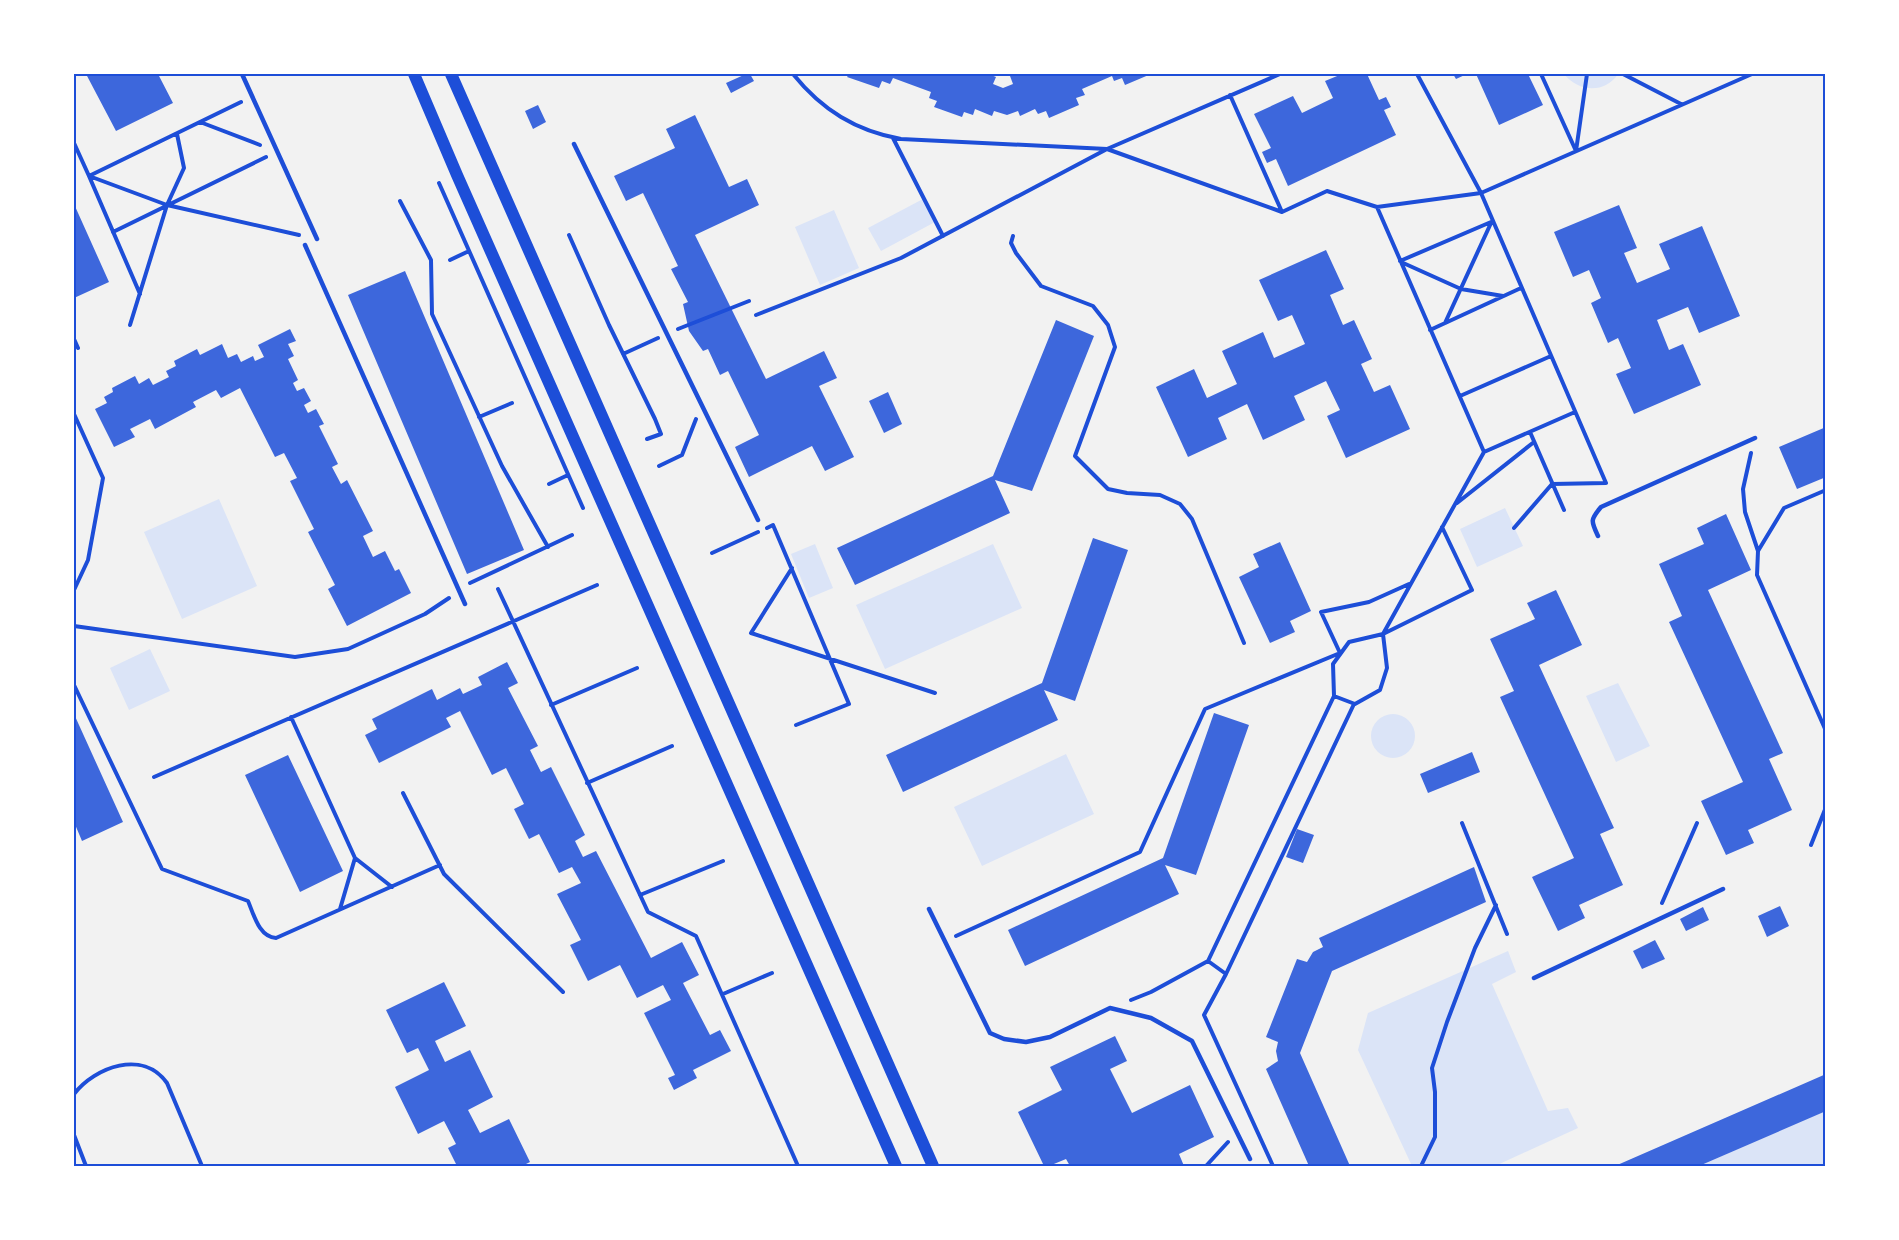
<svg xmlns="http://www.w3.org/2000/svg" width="1899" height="1240" viewBox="0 0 1899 1240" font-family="'Open Sans',sans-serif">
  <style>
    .green { fill: #dbe4f7 }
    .building { fill: #3d67dc }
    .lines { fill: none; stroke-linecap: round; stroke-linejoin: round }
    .path { stroke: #1d4ed8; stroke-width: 4 }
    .service { stroke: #1d4ed8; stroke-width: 4.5 }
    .secondary { stroke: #1d4ed8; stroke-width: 12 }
    .neatline { fill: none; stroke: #1d4ed8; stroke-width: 2 }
  </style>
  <rect width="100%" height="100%" fill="#f2f2f2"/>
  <path class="green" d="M 1564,74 L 1618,74 C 1605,94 1578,92 1564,74 Z
    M 923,199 L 935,222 L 881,251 L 868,228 Z
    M 834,210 L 859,268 L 820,285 L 795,227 Z
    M 219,499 L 257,586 L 182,619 L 144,532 Z
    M 1505,508 L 1523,546 L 1477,567 L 1460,529 Z
    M 815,544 L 833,588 L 809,598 L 791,554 Z
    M 993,544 L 1022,608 L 885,669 L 856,605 Z
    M 150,649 L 170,691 L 129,710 L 110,668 Z
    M 1618,683 L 1650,746 L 1616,762 L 1586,696 Z
    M1371 736a22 22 0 1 1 44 0a22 22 0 1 1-44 0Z
    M 1066,754 L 1094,814 L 982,866 L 954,807 Z
    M 1508,951 L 1516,972 L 1492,984 L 1548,1111 L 1568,1108 L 1578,1128 L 1495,1166 L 1412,1166 L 1358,1050 L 1368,1013 Z
    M 1825,1111 L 1825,1165 L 1822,1166 L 1699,1166 Z"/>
  <path class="building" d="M 86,74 L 158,74 L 173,103 L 116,131 Z
    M 746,74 L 750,74 L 754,81 L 731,93 L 726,83 Z
    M 849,74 L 992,74 L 991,75 L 996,77 L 993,84 L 1003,88 L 1013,84 L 1010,76 L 1016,74 L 1151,74 L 1125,85 L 1122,78 L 1114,81 L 1112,76 L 1082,89 L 1085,95 L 1076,98 L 1079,105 L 1049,118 L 1046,111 L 1038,114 L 1035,109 L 1020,116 L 1018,111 L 1007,115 L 994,111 L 992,116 L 975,109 L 973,115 L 964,112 L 962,117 L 934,107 L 937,101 L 929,98 L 931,92 L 893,78 L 890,84 L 882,81 L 879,88 L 847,77 Z
    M 1342,74 L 1367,74 L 1379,100 L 1386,97 L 1391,107 L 1384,110 L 1396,135 L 1288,186 L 1276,159 L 1267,163 L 1262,152 L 1271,148 L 1254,114 L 1293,96 L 1302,113 L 1333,98 L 1325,81 Z
    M 1453,74 L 1467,74 L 1456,79 Z
    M 1476,74 L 1528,74 L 1543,105 L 1499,125 Z
    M 538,105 L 546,122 L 533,129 L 525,111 Z
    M 695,115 L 729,187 L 747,179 L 759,205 L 695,235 L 766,379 L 824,351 L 837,378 L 819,386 L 854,457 L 825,471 L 812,446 L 749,477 L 735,447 L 759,435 L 728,371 L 720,375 L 708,349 L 703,351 L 689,331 L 683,304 L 688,302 L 671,269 L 678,266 L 643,193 L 626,201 L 614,176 L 675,148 L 666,129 Z
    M 74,204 L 109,282 L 74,298 Z
    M 1619,205 L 1637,248 L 1624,253 L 1637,283 L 1670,269 L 1659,244 L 1702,226 L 1740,316 L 1699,333 L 1688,307 L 1657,320 L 1669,350 L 1683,344 L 1701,385 L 1634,414 L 1616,374 L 1631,368 L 1618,338 L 1608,343 L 1591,303 L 1601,298 L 1589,270 L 1573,277 L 1554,232 Z
    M 1326,250 L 1344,289 L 1330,295 L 1343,325 L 1354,320 L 1372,359 L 1361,364 L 1374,392 L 1390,385 L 1410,429 L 1346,458 L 1327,416 L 1340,410 L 1326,381 L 1294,396 L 1305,420 L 1263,440 L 1247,404 L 1218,418 L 1227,439 L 1188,457 L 1156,387 L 1194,369 L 1207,398 L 1237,384 L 1222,351 L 1263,332 L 1274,358 L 1305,344 L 1292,315 L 1278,321 L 1259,280 Z
    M 405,271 L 524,550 L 467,574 L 348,295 Z
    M 1056,320 L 1094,336 L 1032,491 L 995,480 L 1010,513 L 855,585 L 837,548 L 993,476 Z
    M 290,329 L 296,341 L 288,344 L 294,356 L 288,359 L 298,380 L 293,383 L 297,391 L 304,388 L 311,401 L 304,405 L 308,413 L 316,409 L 324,424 L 319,426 L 338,464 L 332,467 L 341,484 L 347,480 L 373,531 L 363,536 L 373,557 L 385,551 L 395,571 L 399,569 L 411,593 L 347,626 L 328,589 L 335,585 L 308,532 L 314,529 L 290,481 L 297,478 L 284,453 L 275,457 L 240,388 L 221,398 L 216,390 L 193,402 L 196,407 L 155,429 L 150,419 L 130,429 L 135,437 L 114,447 L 95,409 L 107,403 L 104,397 L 113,392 L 112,388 L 135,376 L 139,384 L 149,378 L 153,385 L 169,377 L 166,371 L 176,366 L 174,361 L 197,349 L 200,355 L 222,344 L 228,358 L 237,354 L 241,362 L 253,356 L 255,361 L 264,357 L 258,345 Z
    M 888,392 L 902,424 L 884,433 L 869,401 Z
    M 1826,427 L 1826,477 L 1797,489 L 1779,447 Z
    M 1726,514 L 1751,570 L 1708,590 L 1783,753 L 1769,759 L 1792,810 L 1748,830 L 1754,843 L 1726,855 L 1701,801 L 1743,782 L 1669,622 L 1682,616 L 1659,564 L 1704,544 L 1697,528 Z
    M 1093,538 L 1128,550 L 1075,701 L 1044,690 L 1058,720 L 903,792 L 886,755 L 1042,683 Z
    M 1280,542 L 1311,611 L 1290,621 L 1295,632 L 1270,643 L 1239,577 L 1259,567 L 1253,554 Z
    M 1556,590 L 1582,645 L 1539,665 L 1614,828 L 1600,834 L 1623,885 L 1579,905 L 1585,918 L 1558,931 L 1532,877 L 1574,858 L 1500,697 L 1514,691 L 1490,639 L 1535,619 L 1527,603 Z
    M 507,662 L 518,683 L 508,688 L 538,746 L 530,750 L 541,772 L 551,767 L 585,835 L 575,841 L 583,857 L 596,851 L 651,958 L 682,942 L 699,975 L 683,983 L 710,1035 L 720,1030 L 731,1051 L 693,1070 L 697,1078 L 674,1090 L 668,1078 L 675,1075 L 644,1013 L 671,1000 L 663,985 L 637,998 L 620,965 L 588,981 L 570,945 L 581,940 L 557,894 L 581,883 L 572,867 L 559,873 L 539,834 L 529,839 L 514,809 L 524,804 L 506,768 L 492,775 L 460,711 L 446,718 L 451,727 L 379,763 L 365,735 L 377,729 L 372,719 L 432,689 L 437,700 L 460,688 L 463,694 L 482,685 L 478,677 Z
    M 1214,713 L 1249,725 L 1196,875 L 1165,865 L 1179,894 L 1025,966 L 1008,930 L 1163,858 Z
    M 74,714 L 123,822 L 82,841 L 74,822 Z
    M 1472,752 L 1480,772 L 1428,793 L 1420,774 Z
    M 288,755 L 343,871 L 300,892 L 245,775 Z
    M 1297,829 L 1314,835 L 1303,863 L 1286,857 Z
    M 1474,867 L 1486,902 L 1332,971 L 1300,1053 L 1350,1166 L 1309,1166 L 1266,1069 L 1278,1061 L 1276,1051 L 1278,1042 L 1266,1037 L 1297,959 L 1307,962 L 1313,952 L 1323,947 L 1319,938 Z
    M 1780,906 L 1789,926 L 1767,937 L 1758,916 Z
    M 1703,907 L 1709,920 L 1686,931 L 1680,919 Z
    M 1655,940 L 1665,959 L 1642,969 L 1633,951 Z
    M 444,982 L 466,1026 L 435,1041 L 445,1062 L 470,1050 L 493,1097 L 468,1110 L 480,1133 L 509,1119 L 530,1162 L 522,1166 L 457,1166 L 448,1148 L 456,1144 L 444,1121 L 418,1134 L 395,1087 L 429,1070 L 418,1048 L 407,1053 L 386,1010 Z
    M 1115,1036 L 1127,1061 L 1110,1069 L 1132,1113 L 1190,1085 L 1214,1137 L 1179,1154 L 1184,1166 L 1070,1166 L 1066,1159 L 1049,1166 L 1044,1166 L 1018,1112 L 1062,1090 L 1050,1067 Z
    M 1826,1074 L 1826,1111 L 1699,1166 L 1615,1166 Z"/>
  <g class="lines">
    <path class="path" d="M 793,74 C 822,110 856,131 901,139 L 1107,149 L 1282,212 L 1327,191 L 1377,207 L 1481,193 L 1752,74
      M 1417,74 L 1481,193 L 1606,483 L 1552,484 L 1514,528
      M 1541,74 L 1576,151
      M 1623,74 L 1681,104
      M 1230,95 L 1282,212
      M 200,122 L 260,145
      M 893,138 L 943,236
      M 74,143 L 89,176 L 167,205 L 299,235
      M 1576,151 L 1587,74
      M 439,183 L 583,508
      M 400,201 L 431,260 L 432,314 L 502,466 L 548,547
      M 1377,207 L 1484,452 L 1383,634 L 1349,642 L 1333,664 L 1334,696 L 1355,704 L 1380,690 L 1387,668 L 1383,634 L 1472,590 L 1442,527
      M 113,232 L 266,157
      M 569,235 L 609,325 L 655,419 L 661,434 L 647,439
      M 1013,236 L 1011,243 L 1016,253 L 1041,286 L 1093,306 L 1108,325 L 1115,347 L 1075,456 L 1108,489 L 1127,493 L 1160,495 L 1180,504 L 1192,519 L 1244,643
      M 450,260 L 469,251
      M 1400,261 L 1491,222
      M 1401,262 L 1461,289 L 1503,296
      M 140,294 L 89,176 L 241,102
      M 756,315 L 901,258 L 1107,149 L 1280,74
      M 1445,323 L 1491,223
      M 130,325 L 167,205 L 184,168 L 177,134
      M 678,329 L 749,301
      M 1430,330 L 1521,288
      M 74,339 L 78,348
      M 623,354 L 658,338
      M 1460,396 L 1551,356
      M 74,414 L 103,478 L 88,560 L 74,590
      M 479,417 L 512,403
      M 1530,432 L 1564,510
      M 1484,452 L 1575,412
      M 1751,453 L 1743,489 L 1745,512 L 1758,551 L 1757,575 L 1826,731
      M 659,466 L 682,455 L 696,419
      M 549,484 L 568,475
      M 1457,503 L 1534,442
      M 767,528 L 773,525 L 849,704 L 796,725
      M 1758,551 L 1784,508 L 1826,490
      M 712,553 L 758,532
      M 792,568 L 751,633 L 935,693
      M 470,583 L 572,535
      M 498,589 L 648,912 L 696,936 L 798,1166
      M 74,626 L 295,657 L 348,649 L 425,614 L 449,598
      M 74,685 L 162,869 L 248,901 C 254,915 259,937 276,938 L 440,865
      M 551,705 L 637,668
      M 291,717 L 355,858
      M 154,777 L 597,585
      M 587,783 L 672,746
      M 403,793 L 444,874 L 563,992
      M 1462,823 L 1507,934
      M 1811,845 L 1826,807
      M 640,895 L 723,861
      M 1662,903 L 1697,823
      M 340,909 L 355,858 L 392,887
      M 956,936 L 1140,852 L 1205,709 L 1340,653 L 1321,612 L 1369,602 L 1409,584
      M 1208,961 L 1226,974 L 1354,704
      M 1226,974 L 1204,1015 L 1273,1166
      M 723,994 L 772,973
      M 1131,1000 L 1151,992 L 1208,961 L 1334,696
      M 74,1094 C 95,1067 143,1049 167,1083 L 202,1166
      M 74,1135 L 86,1166
      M 1206,1166 L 1228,1142
      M 1421,1166 L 1435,1137 L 1435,1092 L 1432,1068 L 1447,1022 L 1475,948 L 1496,905"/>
    <path class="service" d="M 242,74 L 317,239
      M 574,144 L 758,520
      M 305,245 L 465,604
      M 1598,536 C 1591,521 1590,520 1601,507 L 1755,438
      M 929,909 L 990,1033 L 1004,1039 L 1026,1042 L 1050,1037 L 1110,1008 L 1151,1018 L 1192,1041 L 1250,1159
      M 1534,978 L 1723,889"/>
    <path class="secondary" d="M 414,74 L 457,175 L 896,1166
      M 451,74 L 933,1166"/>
  </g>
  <rect width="1899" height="1240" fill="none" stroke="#ffffff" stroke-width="150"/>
  <rect x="75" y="75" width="1749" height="1090" class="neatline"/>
</svg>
